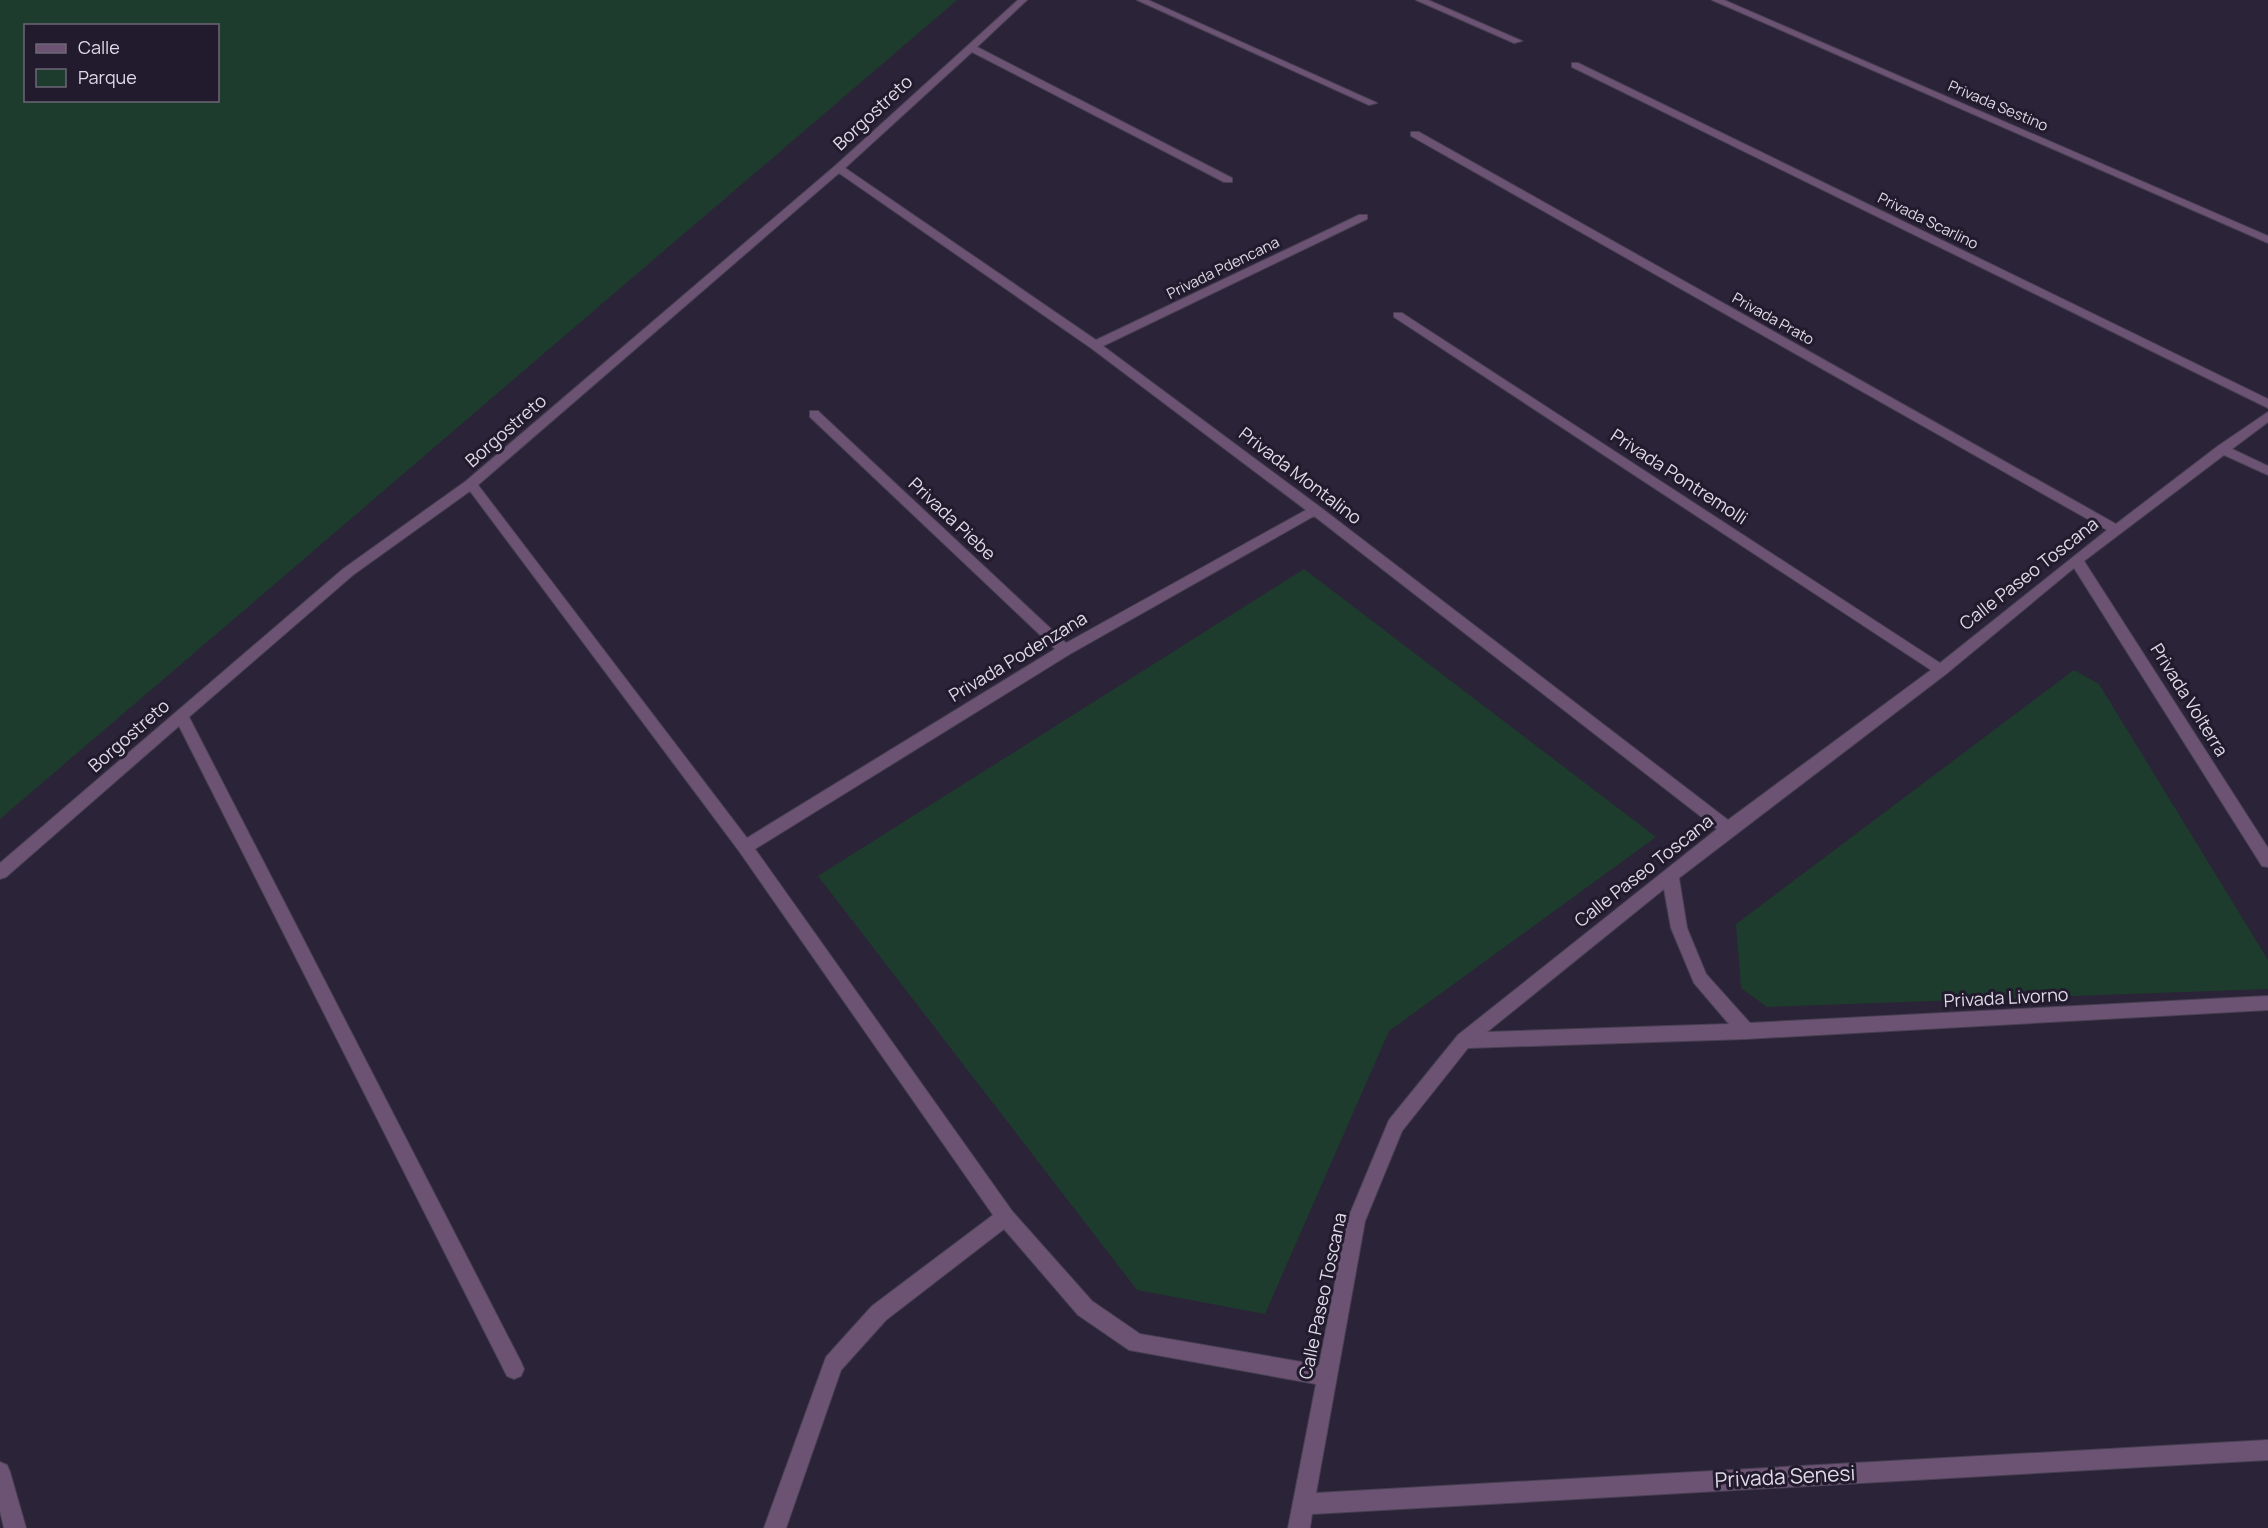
<svg xmlns="http://www.w3.org/2000/svg" width="2268" height="1528" viewBox="0 0 2268 1528" font-family="Manrope,sans-serif">
  <style>
    .green { fill: #1e3c2d; fill-rule: evenodd }
    .lines { fill: none; stroke-linecap: round; stroke-linejoin: round }
    .street-casing { stroke: #484053; stroke-width: 2 }
    .street { fill: #6c5374; fill-rule: evenodd }
    .labels { text-anchor: middle; stroke-width: 6; stroke-linejoin: round; paint-order: stroke }
    .far-street-label { font-size: 15px; fill: #dfdae7; stroke: #221a2d }
    .street-label { font-size: 18px; fill: #dfdae7; stroke: #221a2d }
    .near-street-label { font-size: 21px; fill: #dfdae7; stroke: #221a2d }
  </style>
  <rect width="100%" height="100%" fill="#2b2337"/>
  <path class="green" d="M 0,0 L 957,0 L 0,819 ZM 26,26 L 218,26 L 218,100 L 26,100 Z
    M 1304,569 L 1656,837 L 1389,1031 L 1265,1314 L 1137,1290 L 818,876 Z
    M 2074,670 L 2099,684 L 2268,960 L 2268,989 L 1767,1007 L 1741,988 L 1736,924 Z"/>
  <g class="lines">
    <defs>
      <path id="street" d="M 1018,0 L 1027,0 L 977,47 L 1232,178 L 1232,182 L 1224,182 L 972,52 L 845,168 L 1096,340 L 1359,215 L 1367,215 L 1367,219 L 1103,346 L 1320,507 L 1728,820 L 1931,670 L 1394,317 L 1394,313 L 1402,313 L 1940,663 L 2107,530 L 1411,136 L 1411,132 L 1419,132 L 2116,524 L 2218,446 L 2268,412 L 2268,422 L 2232,449 L 2268,466 L 2268,475 L 2224,455 L 2084,561 L 2268,848 L 2268,867 L 2262,866 L 2074,568 L 1946,674 L 1679,878 L 1687,928 L 1706,974 L 1750,1023 L 2268,996 L 2268,1010 L 1746,1039 L 1468,1048 L 1402,1131 L 1365,1221 L 1316,1493 L 2268,1440 L 2268,1460 L 1312,1514 L 1310,1528 L 1288,1528 L 1316,1384 L 1129,1350 L 1078,1315 L 1004,1229 L 886,1320 L 841,1370 L 786,1528 L 764,1528 L 826,1357 L 872,1306 L 993,1215 L 739,851 L 470,491 L 353,575 L 189,717 L 521,1362 L 524,1369 L 521,1376 L 514,1379 L 507,1376 L 179,726 L 6,877 L 0,879 L 0,863 L 343,569 L 466,481 L 835,166 ZM 839,173 L 1091,348 L 1306,510 L 1066,643 L 818,411 L 810,411 L 810,417 L 1055,649 L 747,838 L 478,485 ZM 1314,516 L 1717,829 L 1458,1035 L 1389,1120 L 1347,1221 L 1319,1365 L 1140,1334 L 1092,1301 L 1012,1211 L 755,849 L 1070,654 ZM 1664,889 L 1671,928 L 1694,983 L 1729,1024 L 1487,1032 Z
        M 1137,0 L 1148,0 L 1377,103 L 1369,105 Z
        M 1416,0 L 1428,0 L 1522,41 L 1514,43 Z
        M 1712,0 L 1724,0 L 2268,236 L 2268,243 Z
        M 1572,63 L 1578,63 L 2268,399 L 2268,408 L 1572,67 Z
        M 0,1462 L 7,1465 L 10,1472 L 26,1528 L 4,1528 L 0,1511 Z"/>
    </defs>
    <use href="#street" class="street-casing"/>
    <use href="#street" class="street"/>
  </g>
  <g class="labels">
    <g class="far-street-label">
      <text transform="translate(1998 106) rotate(23)" y="5">Privada Sestino</text>
      <text transform="translate(1928 221) rotate(26)" y="5">Privada Scarlino</text>
      <text transform="translate(1223 268) rotate(-26)" y="5">Privada Pdencana</text>
      <text transform="translate(1773 319) rotate(29)" y="5">Privada Prato</text>
    </g>
    <g class="street-label">
      <text transform="translate(873 113) rotate(-43)" y="6">Borgostreto</text>
      <text transform="translate(506 431) rotate(-41)" y="6">Borgostreto</text>
      <text transform="translate(1300 476) rotate(37)" y="6">Privada Montalino</text>
      <text transform="translate(1679 477) rotate(33)" y="6">Privada Pontremolli</text>
      <text transform="translate(952 519) rotate(43)" y="6">Privada Piebe</text>
      <text transform="translate(2029 574) rotate(-38)" y="6">Calle Paseo Toscana</text>
      <text transform="translate(1018 657) rotate(-31)" y="6">Privada Podenzana</text>
      <text transform="translate(2189 700) rotate(58)" y="6">Privada Volterra</text>
      <text transform="translate(129 736) rotate(-41)" y="6">Borgostreto</text>
      <text transform="translate(1644 871) rotate(-38)" y="6">Calle Paseo Toscana</text>
      <text transform="translate(2006 998) rotate(-3)" y="6">Privada Livorno</text>
      <text transform="translate(1323 1296) rotate(-78)" y="6">Calle Paseo Toscana</text>
    </g>
    <g class="near-street-label">
      <text transform="translate(1785 1477) rotate(-3)" y="7">Privada Senesi</text>
    </g>
  </g>
  <rect x="24" y="24" width="195" height="78" fill="#221a2d" stroke="#6e6777" stroke-width="1.5"/>
  <rect x="36" y="44" width="30" height="9" fill="#6c5374" stroke="#6e6777" stroke-width="1.5"/>
  <text x="78" y="54" font-size="18" fill="#dfdae7">Calle</text>
  <rect x="36" y="69" width="30" height="18" fill="#1e3c2d" stroke="#6e6777" stroke-width="1.5"/>
  <text x="78" y="84" font-size="18" fill="#dfdae7">Parque</text>
</svg>
